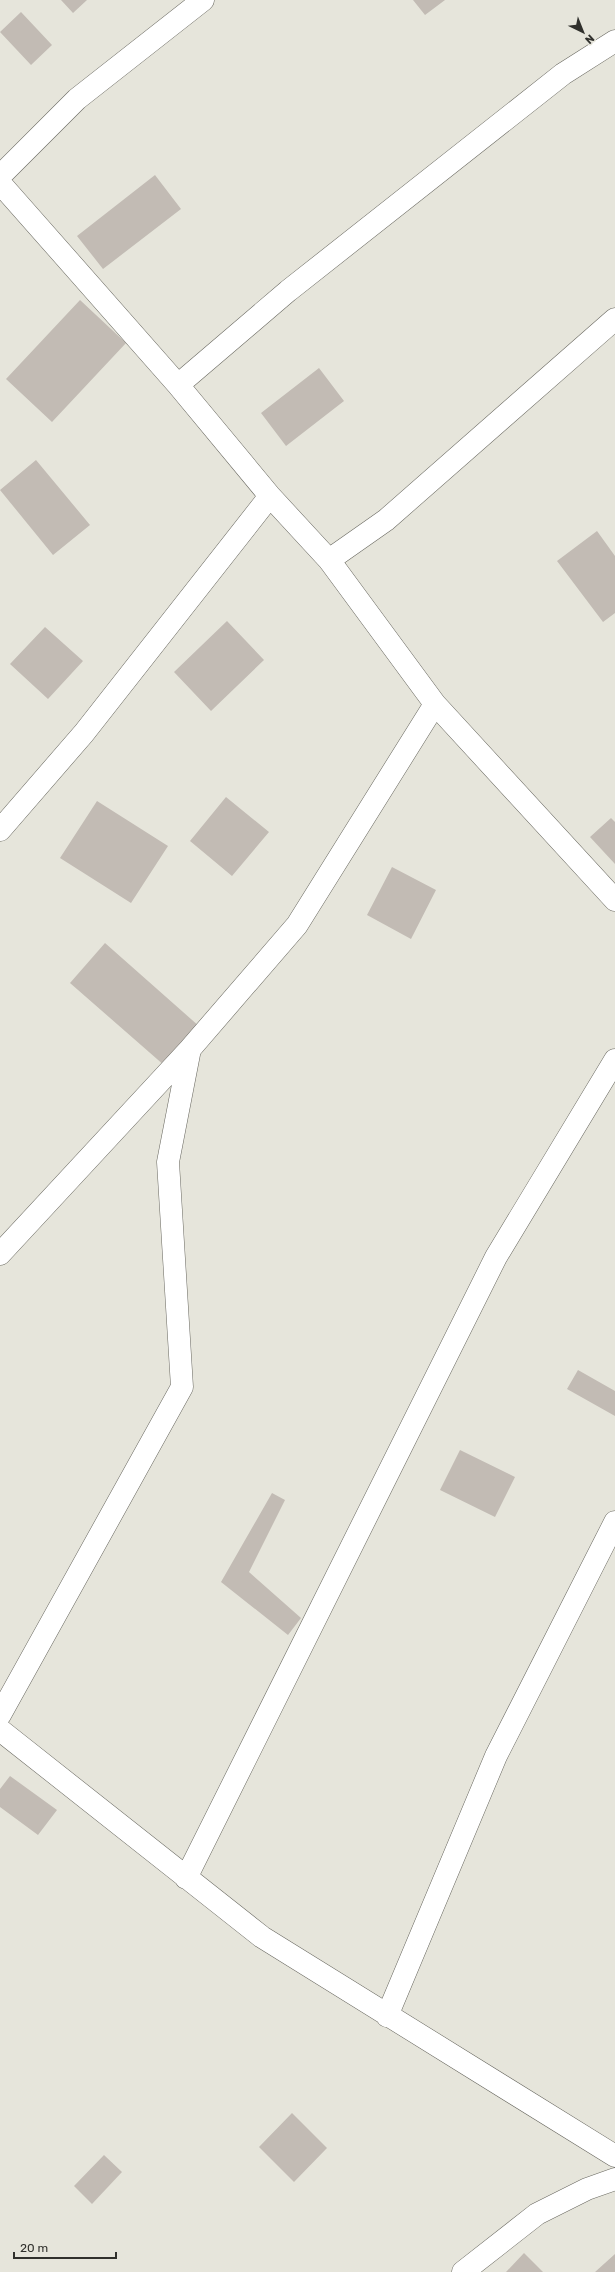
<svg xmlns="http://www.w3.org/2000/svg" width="615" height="2272" viewBox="0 0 615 2272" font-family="Rubik,sans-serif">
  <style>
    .building { fill: #c2bbb4 }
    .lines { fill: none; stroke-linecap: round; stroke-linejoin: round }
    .street-casing { stroke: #696860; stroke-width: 23 }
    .street { stroke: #fff; stroke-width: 22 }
  </style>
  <rect width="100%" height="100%" fill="#e6e5db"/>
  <path class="building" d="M 61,0 L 87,0 L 73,13 Z
    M 413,0 L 445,0 L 425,15 Z
    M 21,12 L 52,45 L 31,65 L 0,32 Z
    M 155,175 L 181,209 L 103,269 L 77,236 Z
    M 80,300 L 126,343 L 52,422 L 6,379 Z
    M 319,368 L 344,401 L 286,446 L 261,413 Z
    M 36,460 L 90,525 L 53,555 L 0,490 Z
    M 597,531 L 615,556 L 615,613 L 603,622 L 557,561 Z
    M 227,621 L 264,660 L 211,711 L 174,672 Z
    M 45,627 L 83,661 L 48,699 L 10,664 Z
    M 226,797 L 269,832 L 232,876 L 190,841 Z
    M 97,801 L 168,846 L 131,903 L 60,858 Z
    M 611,818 L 615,822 L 615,864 L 590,837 Z
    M 392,867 L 436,890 L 411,939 L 367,915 Z
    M 105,943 L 200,1027 L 165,1066 L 70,983 Z
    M 578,1370 L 615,1391 L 615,1416 L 567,1389 Z
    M 460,1450 L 515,1477 L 495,1517 L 440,1490 Z
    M 272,1493 L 285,1500 L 249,1572 L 301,1618 L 288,1635 L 221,1582 Z
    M 10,1776 L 57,1810 L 38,1835 L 0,1807 L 0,1789 Z
    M 292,2113 L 327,2148 L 294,2182 L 259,2147 Z
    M 104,2155 L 122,2172 L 92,2204 L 74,2186 Z
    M 524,2253 L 543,2272 L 506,2272 Z
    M 615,2254 L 615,2272 L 595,2272 Z"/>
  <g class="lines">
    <defs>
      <path id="street" d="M 0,176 L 77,99 L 203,0
        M 0,183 L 178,385 L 270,496 L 329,560 L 435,704 L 615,900
        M 178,385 L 288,291 L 563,74 L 615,41
        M 329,560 L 386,520 L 615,319
        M 0,830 L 84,733 L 270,496
        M 0,1254 L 190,1049 L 297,925 L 435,704
        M 0,1715 L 182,1387 L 168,1162 L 190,1049
        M 0,1730 L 262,1937 L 615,2156
        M 186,1878 L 496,1257 L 615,1060
        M 387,2016 L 496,1756 L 615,1522
        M 463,2272 L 537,2214 L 587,2189 L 615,2179"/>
    </defs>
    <use href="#street" class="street-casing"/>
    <use href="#street" class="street"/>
  </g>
  <g transform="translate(583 32) rotate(137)" stroke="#e6e5db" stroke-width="3" paint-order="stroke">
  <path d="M0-3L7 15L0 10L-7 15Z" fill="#30302c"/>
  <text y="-6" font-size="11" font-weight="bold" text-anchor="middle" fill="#30302c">N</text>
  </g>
  <path d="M14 2252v6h102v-6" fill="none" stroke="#30302c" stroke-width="2"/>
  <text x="20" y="2252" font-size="12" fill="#30302c" stroke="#e6e5db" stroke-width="3" paint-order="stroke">20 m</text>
</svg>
